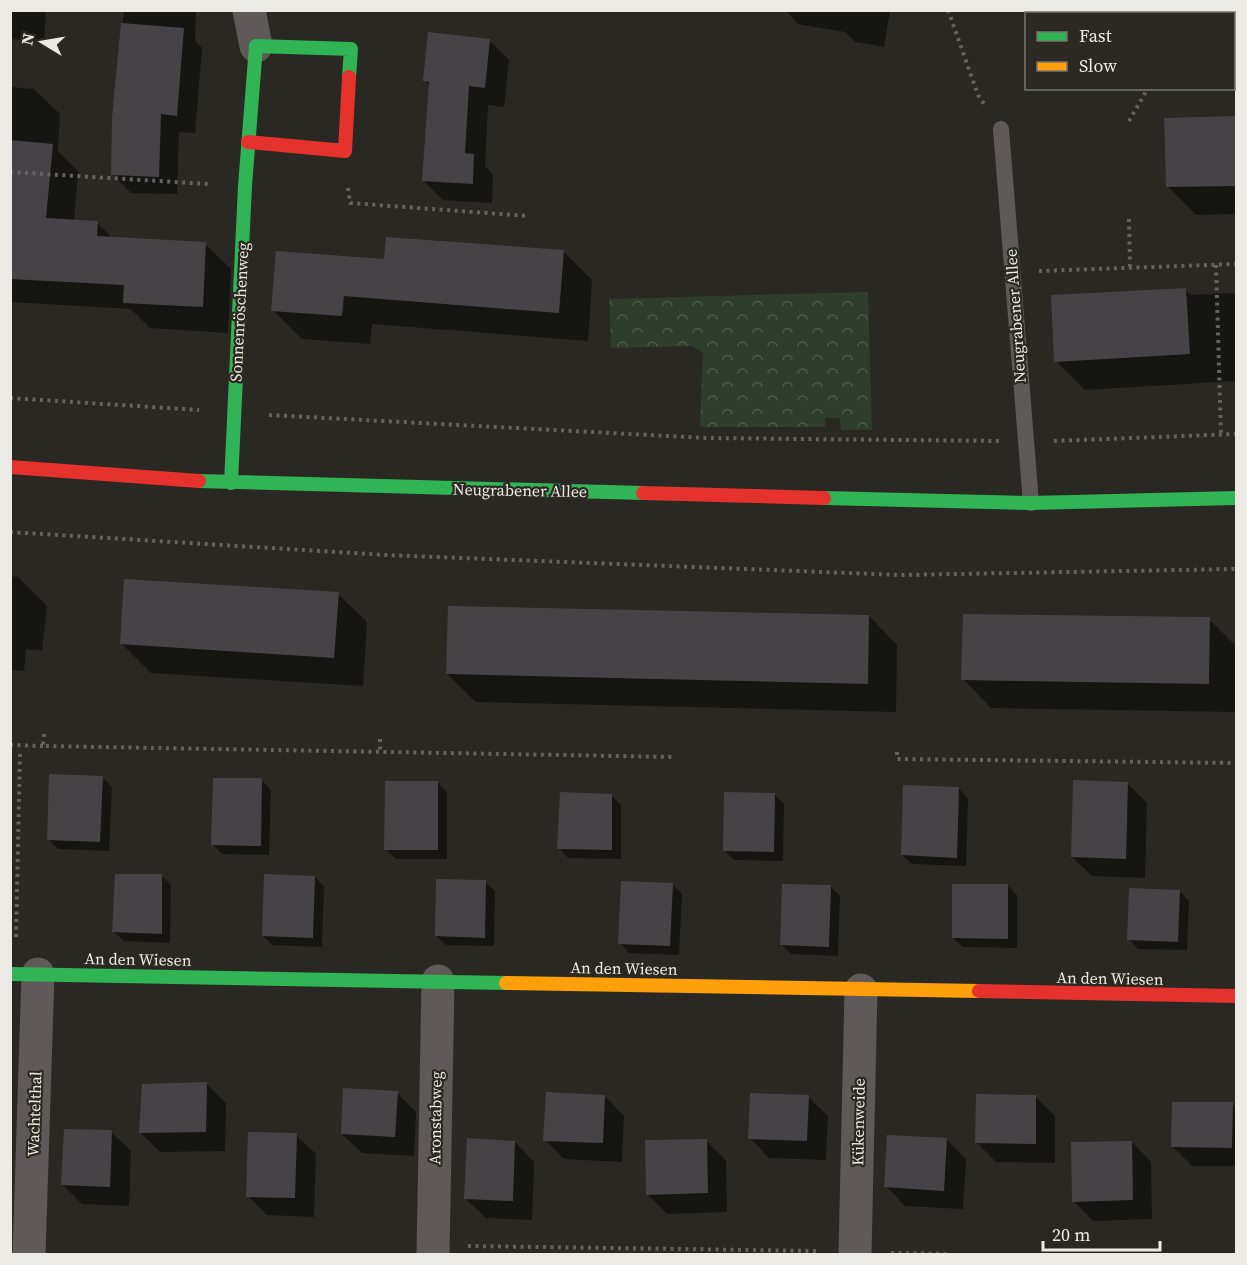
<svg xmlns="http://www.w3.org/2000/svg" width="1247" height="1265" viewBox="0 0 1247 1265" font-family="'Source Serif 4',serif">
  <style>
    .park { fill: url(#park-crowns) }
    .shadow { fill: #0007 }
    .building { fill: #464346 }
    .lines { fill: none; stroke-linecap: round; stroke-linejoin: round }
    .path { stroke: #64615f; stroke-width: 4; stroke-dasharray: 3 4.5; stroke-linecap: butt }
    .lane { stroke: #5f5a59; stroke-width: 16 }
    .street { stroke: #5f5a59; stroke-width: 33 }
    .fast { stroke: #30b455; stroke-width: 14 }
    .slow { stroke: #ff9f0a; stroke-width: 14 }
    .jam { stroke: #e5322d; stroke-width: 14 }
    .labels { text-anchor: middle; stroke-width: 4.5; stroke-linejoin: round; paint-order: stroke }
    .street-label { font-size: 16px; fill: #eceae5; stroke: #2b2921 }
  </style>
  <defs>
    <pattern id="park-crowns" width="20" height="18" patternUnits="userSpaceOnUse" patternTransform="scale(1.5)"><rect width="20" height="18" fill="#2f3e2c"/><path d="M2 6a3 3 0 1 1 6 0M12 15a3 3 0 1 1 6 0" fill="none" stroke="#4d5a4a"/></pattern>
  </defs>
  <rect width="100%" height="100%" fill="#292823"/>
  <path class="park" d="M 868,292 L 872,430 L 841,430 L 840,418 L 825,418 L 825,427 L 700,427 L 703,353 L 692,346 L 611,348 L 609,299 Z"/>
  <path class="shadow" d="M 10,10 L 46,10 L 44,42 L 10,39 Z
    M 124,10 L 196,10 L 195,41 L 202,48 L 195,133 L 179,132 L 177,194 L 131,193 L 113,175 L 114,117 Z
    M 785,10 L 890,10 L 884,47 L 855,42 L 845,32 L 798,24 Z
    M 489,40 L 509,60 L 504,107 L 488,105 L 485,166 L 493,175 L 492,203 L 443,200 L 423,180 L 430,86 L 425,81 Z
    M 10,87 L 34,89 L 60,114 L 58,151 L 78,171 L 74,221 L 97,222 L 113,239 L 205,244 L 231,269 L 228,333 L 150,328 L 131,309 L 10,302 Z
    M 1236,118 L 1236,214 L 1196,215 L 1167,186 L 1166,119 Z
    M 563,251 L 592,280 L 588,341 L 372,324 L 370,344 L 302,339 L 273,310 L 385,260 Z
    M 1185,289 L 1191,295 L 1236,293 L 1236,381 L 1085,390 L 1056,361 Z
    M 10,576 L 18,577 L 47,606 L 42,651 L 26,649 L 24,671 L 10,670 Z
    M 338,594 L 367,622 L 363,686 L 151,673 L 122,644 Z
    M 869,616 L 897,645 L 896,712 L 476,702 L 447,674 Z
    M 1209,619 L 1236,646 L 1236,712 L 991,708 L 963,679 Z
    M 102,777 L 112,787 L 109,851 L 58,849 L 48,839 Z
    M 261,780 L 271,790 L 269,855 L 222,854 L 213,845 Z
    M 438,783 L 447,792 L 447,859 L 396,859 L 386,849 Z
    M 1127,783 L 1147,803 L 1145,878 L 1092,876 L 1072,857 Z
    M 958,788 L 968,798 L 966,866 L 912,864 L 902,855 Z
    M 774,794 L 784,804 L 783,861 L 734,860 L 724,850 Z
    M 611,795 L 621,805 L 621,859 L 568,858 L 559,848 Z
    M 161,875 L 171,885 L 170,943 L 124,941 L 114,932 Z
    M 315,877 L 324,887 L 322,947 L 273,945 L 263,936 Z
    M 485,882 L 495,891 L 494,946 L 446,945 L 436,936 Z
    M 672,884 L 682,894 L 679,955 L 629,953 L 620,943 Z
    M 1008,886 L 1017,895 L 1017,948 L 963,947 L 953,938 Z
    M 831,887 L 840,896 L 838,956 L 791,954 L 782,945 Z
    M 1180,891 L 1189,901 L 1187,950 L 1138,949 L 1129,939 Z
    M 206,1083 L 226,1103 L 225,1151 L 160,1152 L 141,1133 Z
    M 397,1093 L 416,1112 L 414,1156 L 362,1153 L 342,1134 Z
    M 605,1096 L 624,1116 L 622,1162 L 564,1159 L 545,1140 Z
    M 808,1097 L 828,1116 L 826,1160 L 769,1158 L 750,1138 Z
    M 1036,1097 L 1055,1116 L 1055,1163 L 996,1162 L 977,1143 Z
    M 1232,1104 L 1236,1108 L 1236,1166 L 1192,1166 L 1173,1147 Z
    M 111,1132 L 131,1151 L 129,1206 L 82,1204 L 63,1185 Z
    M 296,1135 L 316,1154 L 314,1217 L 267,1215 L 248,1196 Z
    M 947,1140 L 966,1159 L 963,1209 L 905,1206 L 886,1186 Z
    M 706,1141 L 726,1160 L 727,1212 L 667,1214 L 647,1194 Z
    M 515,1142 L 534,1162 L 532,1220 L 486,1218 L 466,1199 Z
    M 1132,1142 L 1151,1162 L 1152,1219 L 1093,1221 L 1074,1201 Z"/>
  <path class="building" d="M 121,23 L 184,28 L 177,116 L 161,114 L 159,177 L 111,175 L 112,117 Z
    M 428,32 L 490,39 L 485,88 L 469,86 L 465,153 L 474,154 L 473,184 L 422,181 L 429,82 L 423,81 Z
    M 1236,116 L 1236,186 L 1166,187 L 1164,118 Z
    M 10,140 L 53,144 L 46,218 L 98,221 L 97,236 L 206,242 L 203,307 L 123,303 L 124,285 L 10,279 Z
    M 386,237 L 564,250 L 559,313 L 344,296 L 342,316 L 271,311 L 276,251 L 384,259 Z
    M 1186,288 L 1190,354 L 1054,362 L 1051,295 Z
    M 124,579 L 339,592 L 334,658 L 120,644 Z
    M 448,606 L 869,615 L 868,684 L 446,674 Z
    M 963,614 L 1210,617 L 1209,684 L 961,680 Z
    M 49,774 L 103,776 L 100,842 L 47,840 Z
    M 213,778 L 262,778 L 261,846 L 211,845 Z
    M 1073,780 L 1128,782 L 1126,859 L 1071,857 Z
    M 385,781 L 438,781 L 438,850 L 384,850 Z
    M 903,785 L 959,787 L 957,858 L 901,855 Z
    M 560,792 L 612,794 L 612,850 L 557,849 Z
    M 724,792 L 775,793 L 774,852 L 723,851 Z
    M 115,874 L 162,874 L 162,934 L 112,932 Z
    M 264,874 L 315,876 L 313,938 L 262,936 Z
    M 436,879 L 486,880 L 485,938 L 435,936 Z
    M 621,881 L 673,883 L 670,946 L 618,944 Z
    M 782,884 L 831,885 L 829,947 L 780,945 Z
    M 952,884 L 1008,884 L 1008,939 L 952,938 Z
    M 1129,888 L 1180,890 L 1178,942 L 1127,940 Z
    M 207,1082 L 206,1132 L 139,1133 L 142,1084 Z
    M 343,1088 L 398,1091 L 395,1137 L 341,1134 Z
    M 546,1092 L 605,1095 L 603,1143 L 543,1141 Z
    M 750,1093 L 809,1095 L 807,1141 L 748,1139 Z
    M 976,1094 L 1036,1095 L 1036,1144 L 975,1143 Z
    M 1172,1102 L 1233,1102 L 1232,1148 L 1171,1147 Z
    M 64,1129 L 112,1130 L 110,1187 L 61,1185 Z
    M 248,1132 L 297,1133 L 295,1198 L 246,1197 Z
    M 887,1135 L 947,1138 L 944,1191 L 884,1187 Z
    M 467,1138 L 515,1141 L 513,1201 L 464,1199 Z
    M 707,1139 L 708,1193 L 646,1195 L 645,1140 Z
    M 1132,1141 L 1133,1200 L 1072,1202 L 1071,1142 Z"/>
  <g class="lines">
    <path class="path" d="M 948,10 L 978,95 L 986,107
      M 1234,85 L 1236,85
      M 1129,121 L 1148,88
      M 10,172 L 208,184
      M 348,188 L 350,203 L 528,216
      M 1129,219 L 1130,268
      M 1216,265 L 1221,435
      M 1039,271 L 1236,264
      M 10,398 L 199,410
      M 269,415 L 706,438 L 999,441
      M 1054,441 L 1236,434
      M 10,532 L 385,555 L 900,575 L 1236,569
      M 44,734 L 43,746 L 676,757
      M 380,739 L 380,752
      M 10,745 L 43,746
      M 897,752 L 897,759 L 1236,763
      M 16,937 L 20,753
      M 468,1246 L 817,1251
      M 891,1253 L 950,1254"/>
    <path class="lane" d="M 1001,129 L 1031,503"/>
    <path class="street" d="M 249,10 L 256,46
      M 29,1254 L 38,974
      M 433,1254 L 438,981
      M 855,1254 L 861,990"/>
    <path class="fast" d="M 199,481 L 643,493
      M 231,483 L 245,186 L 256,46 L 351,49 L 349,77
      M 824,498 L 1031,503 L 1236,498
      M 10,974 L 506,983"/>
    <path class="slow" d="M 506,983 L 979,991"/>
    <path class="jam" d="M 248,142 L 345,151 L 349,77
      M 10,467 L 199,481
      M 643,493 L 824,498
      M 979,991 L 1236,996"/>
  </g>
  <g class="labels">
    <g class="street-label">
      <text transform="translate(239 312) rotate(-87)" y="6">Sonnenröschenweg</text>
      <text transform="translate(1015 316) rotate(-94)" y="6">Neugrabener Allee</text>
      <text transform="translate(520 490) rotate(1)" y="6">Neugrabener Allee</text>
      <text transform="translate(138 959) rotate(1)" y="6">An den Wiesen</text>
      <text transform="translate(624 968) rotate(1)" y="6">An den Wiesen</text>
      <text transform="translate(1110 978) rotate(1)" y="6">An den Wiesen</text>
      <text transform="translate(34 1114) rotate(-88)" y="6">Wachtelthal</text>
      <text transform="translate(435 1118) rotate(-89)" y="6">Aronstabweg</text>
      <text transform="translate(858 1122) rotate(-89)" y="6">Kükenweide</text>
    </g>
  </g>
  <rect width="1247" height="1265" fill="none" stroke="#eceae5" stroke-width="24"/>
  <rect x="1025" y="12" width="210" height="78" fill="#2b2921" stroke="#78766f" stroke-width="1.5"/>
  <rect x="1037" y="32" width="30" height="9" fill="#30b455" stroke="#78766f" stroke-width="1.5"/>
  <text x="1079" y="42" font-size="18" fill="#eceae5">Fast</text>
  <rect x="1037" y="62" width="30" height="9" fill="#ff9f0a" stroke="#78766f" stroke-width="1.5"/>
  <text x="1079" y="72" font-size="18" fill="#eceae5">Slow</text>
  <g transform="translate(42 42) rotate(281)" stroke="#2b2921" stroke-width="4.5" paint-order="stroke">
  <path d="M0-4.5L10 22L0 15L-10 22Z" fill="#eceae5"/>
  <text y="-9" font-size="16" font-weight="bold" text-anchor="middle" fill="#eceae5">N</text>
  </g>
  <path d="M1043 1241v9h117v-9" fill="none" stroke="#eceae5" stroke-width="3"/>
  <text x="1052" y="1241" font-size="18" fill="#eceae5" stroke="#2b2921" stroke-width="4.5" paint-order="stroke">20 m</text>
</svg>
